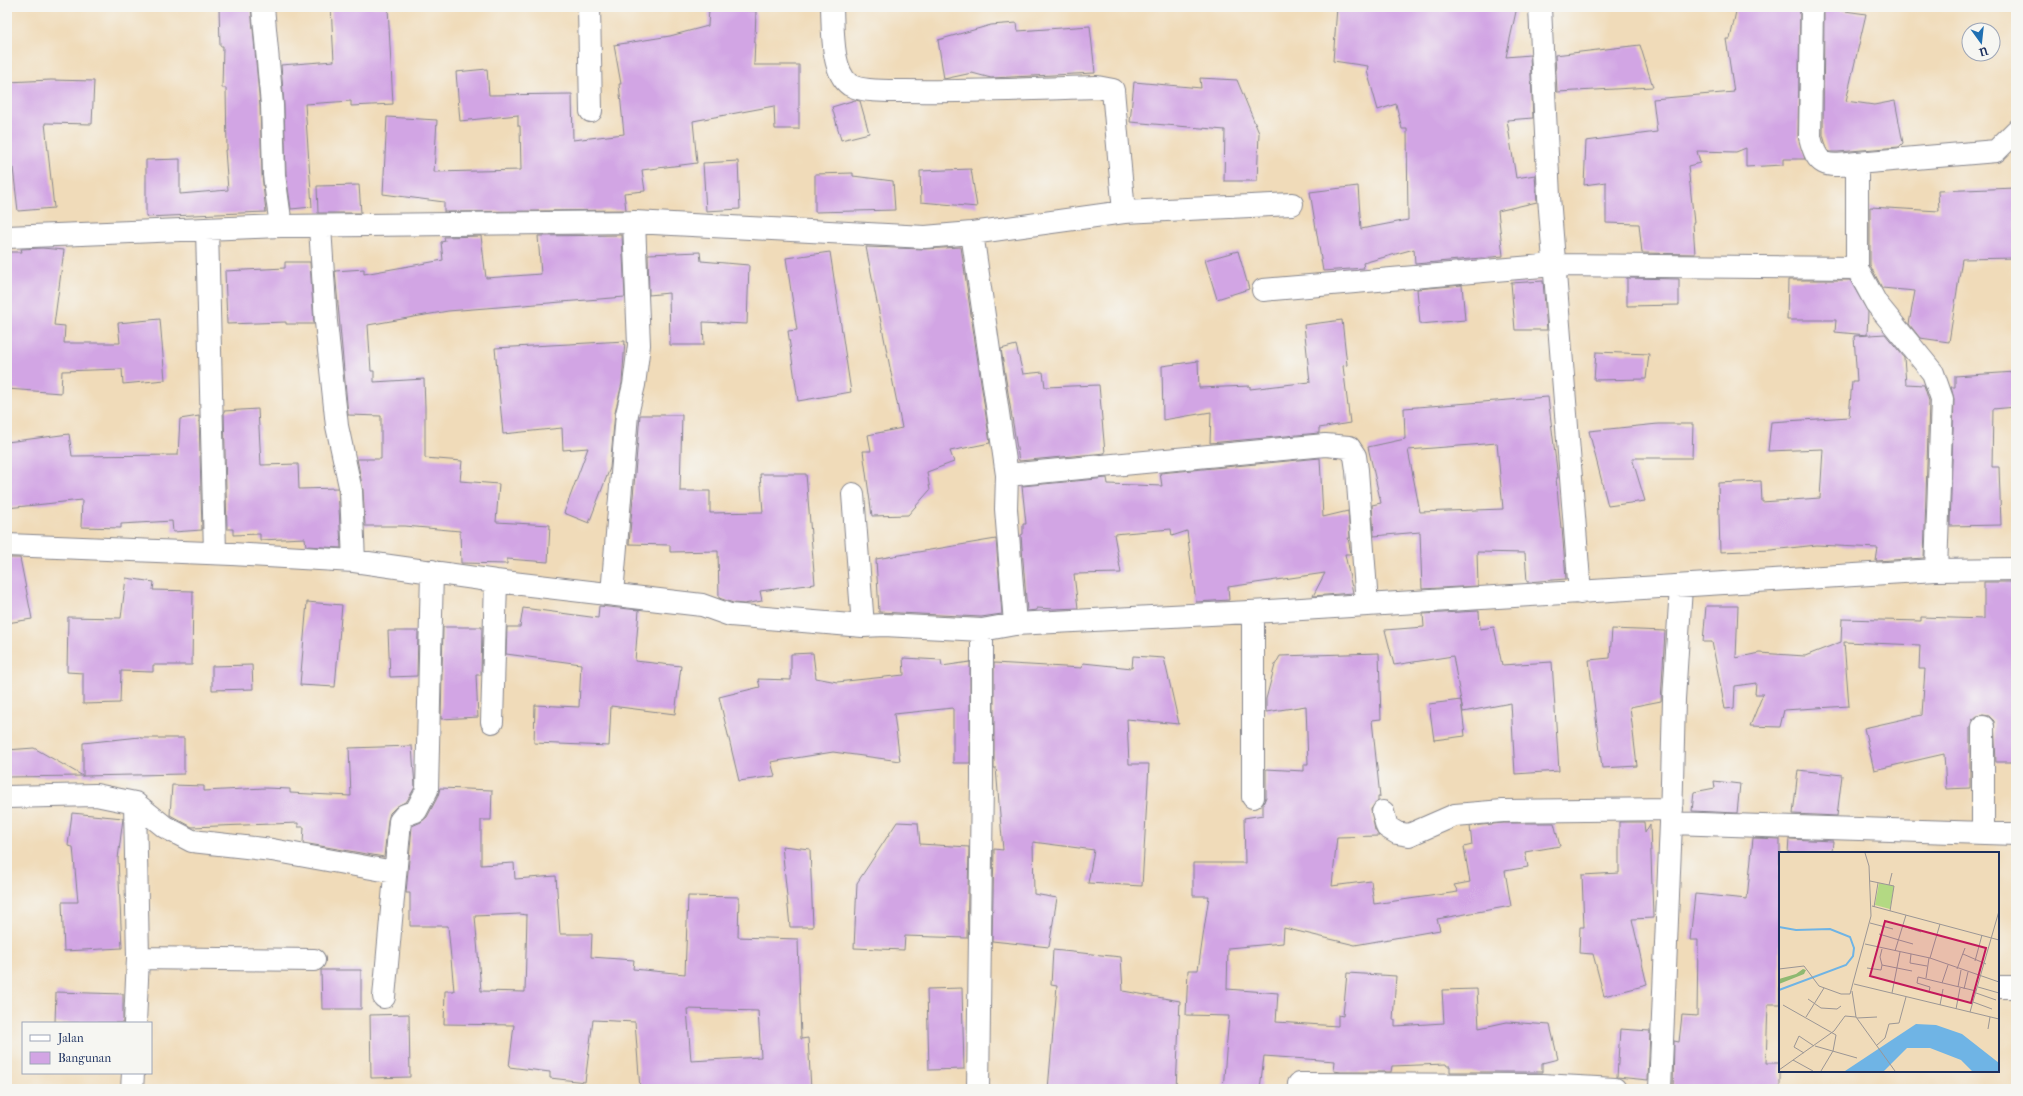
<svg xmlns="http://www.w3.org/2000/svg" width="2023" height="1096" viewBox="0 0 2023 1096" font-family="'IM FELL French Canon',serif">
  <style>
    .building { fill: #d2a5e4; fill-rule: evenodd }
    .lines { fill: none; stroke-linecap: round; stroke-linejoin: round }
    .street-casing { stroke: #86858c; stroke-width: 24 }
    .street { stroke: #fff; stroke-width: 22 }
    .inset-river { fill: none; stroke: #6fb4e5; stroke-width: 2 }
    .inset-road { fill: none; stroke: #9b9695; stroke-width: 1 }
    .view { fill: #c2185b; fill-opacity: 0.15; stroke: #c2185b; stroke-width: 2 }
    .inset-edge { fill: none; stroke: #1b2f5e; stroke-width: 2 }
  </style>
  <rect width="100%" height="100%" fill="#f6f6f2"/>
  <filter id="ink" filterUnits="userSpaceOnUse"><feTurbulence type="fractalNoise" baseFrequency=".025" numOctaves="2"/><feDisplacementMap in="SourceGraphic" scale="8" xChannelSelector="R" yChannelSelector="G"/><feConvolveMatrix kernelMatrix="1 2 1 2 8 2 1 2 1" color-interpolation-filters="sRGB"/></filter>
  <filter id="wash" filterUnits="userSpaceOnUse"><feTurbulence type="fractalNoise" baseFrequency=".012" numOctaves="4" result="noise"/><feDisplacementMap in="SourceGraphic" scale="16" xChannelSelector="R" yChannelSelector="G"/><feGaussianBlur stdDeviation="0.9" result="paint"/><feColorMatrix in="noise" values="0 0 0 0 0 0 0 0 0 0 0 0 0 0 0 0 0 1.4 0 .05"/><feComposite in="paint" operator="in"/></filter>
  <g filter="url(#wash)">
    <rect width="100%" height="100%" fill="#f0dbb9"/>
    <g id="blocks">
      <path class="building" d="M 219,7 L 251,7 L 260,106 L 262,175 L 266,212 L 146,217 L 146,160 L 180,159 L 180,194 L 228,190 L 225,150 L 227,150 L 226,88 L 222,88 L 223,46 L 220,46 Z
        M 331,7 L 388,7 L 393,104 L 351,106 L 351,101 L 305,104 L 312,207 L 291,209 L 286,174 L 284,105 L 281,65 L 334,61 Z
        M 1337,7 L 1517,7 L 1506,57 L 1530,55 L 1533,118 L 1507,120 L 1516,178 L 1535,175 L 1537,202 L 1498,211 L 1503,256 L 1415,264 L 1414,249 L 1363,263 L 1364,268 L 1323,271 L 1310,192 L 1358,186 L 1361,229 L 1408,220 L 1407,129 L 1402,129 L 1396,104 L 1378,110 L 1367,71 L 1368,66 L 1333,61 Z
        M 1737,7 L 1800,7 L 1798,137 L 1805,159 L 1783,159 L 1783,165 L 1746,167 L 1746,148 L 1736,152 L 1697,151 L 1700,163 L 1688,166 L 1694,223 L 1693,223 L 1695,254 L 1642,253 L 1639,224 L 1606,223 L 1606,182 L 1584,185 L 1586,141 L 1657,132 L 1653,99 L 1734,92 L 1726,39 L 1730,39 Z
        M 1824,8 L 1866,14 L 1846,101 L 1874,105 L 1895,101 L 1903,143 L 1899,147 L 1838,152 L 1830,152 L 1827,149 L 1823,135 Z
        M 709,9 L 756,11 L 754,65 L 799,65 L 799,129 L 775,129 L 774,106 L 693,121 L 697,163 L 642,170 L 645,191 L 624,193 L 626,210 L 444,212 L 444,202 L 383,194 L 387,117 L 437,120 L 434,172 L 521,170 L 520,126 L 518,126 L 518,115 L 460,121 L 456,72 L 487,69 L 489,95 L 572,94 L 573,140 L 624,134 L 619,84 L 621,84 L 614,45 L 670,36 L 708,26 Z
        M 1017,23 L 1018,31 L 1090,26 L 1095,73 L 991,78 L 972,73 L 944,79 L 938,40 L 991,25 Z
        M 1640,45 L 1653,87 L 1557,92 L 1555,55 Z
        M 1200,78 L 1237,80 L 1259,133 L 1257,181 L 1224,181 L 1225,130 L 1130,122 L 1134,82 L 1201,88 Z
        M 51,80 L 94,81 L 92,124 L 45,123 L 54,208 L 18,211 L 13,168 L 7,168 L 7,82 Z
        M 855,100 L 860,101 L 869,133 L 841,140 L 832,107 Z
        M 738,161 L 740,209 L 706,211 L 703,163 Z
        M 971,169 L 977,207 L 921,202 L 920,171 Z
        M 853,173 L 853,176 L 893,181 L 895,210 L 815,212 L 815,174 Z
        M 359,185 L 361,213 L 318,213 L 317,186 Z
        M 2016,188 L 2016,258 L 1962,259 L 1949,342 L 1920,338 L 1909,324 L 1915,291 L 1882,288 L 1870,265 L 1870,207 L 1939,211 L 1938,191 Z
        M 622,235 L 625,297 L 448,311 L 368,325 L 371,371 L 374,371 L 374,382 L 424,379 L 425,407 L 425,458 L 462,461 L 460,481 L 499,484 L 496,522 L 550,525 L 548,562 L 507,559 L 507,564 L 461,563 L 460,531 L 405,526 L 365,526 L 363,490 L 357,459 L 381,459 L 381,416 L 348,415 L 335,271 L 364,269 L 364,274 L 443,260 L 441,242 L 445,241 L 444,237 L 481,236 L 486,278 L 541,274 L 538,236 Z
        M 866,247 L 924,249 L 961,247 L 990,443 L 950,451 L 954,462 L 927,472 L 930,490 L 908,515 L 872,516 L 863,451 L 871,451 L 868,435 L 902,428 Z
        M 42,248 L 64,250 L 54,325 L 65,326 L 64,343 L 120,343 L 118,323 L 160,319 L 165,380 L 123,384 L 122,369 L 62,371 L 61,393 L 7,389 L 7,252 L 22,252 L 21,249 Z
        M 1238,251 L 1249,289 L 1217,299 L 1205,260 Z
        M 700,252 L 701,261 L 749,265 L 747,324 L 703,322 L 704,345 L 670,345 L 669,293 L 649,295 L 648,254 Z
        M 830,252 L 851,392 L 798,401 L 788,331 L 797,330 L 786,258 Z
        M 285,262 L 310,262 L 314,324 L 286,324 L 286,322 L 227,324 L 225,271 L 285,268 Z
        M 1627,278 L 1679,279 L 1679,305 L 1627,306 Z
        M 1788,280 L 1850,280 L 1868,312 L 1867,335 L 1835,332 L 1836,320 L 1787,320 Z
        M 1543,281 L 1547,330 L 1515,330 L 1511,283 Z
        M 1462,285 L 1465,320 L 1420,324 L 1417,289 Z
        M 1342,320 L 1347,365 L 1343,366 L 1350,423 L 1319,428 L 1319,433 L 1210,443 L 1211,412 L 1163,420 L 1162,366 L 1198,361 L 1199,388 L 1250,386 L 1250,389 L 1310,382 L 1304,325 Z
        M 1885,334 L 1904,357 L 1906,384 L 1924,385 L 1929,401 L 1924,558 L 1876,561 L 1878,548 L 1817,545 L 1771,550 L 1720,552 L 1718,483 L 1761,481 L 1762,502 L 1820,498 L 1823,449 L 1768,451 L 1771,422 L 1849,417 L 1852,381 L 1857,381 L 1854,336 Z
        M 625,341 L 622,383 L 615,413 L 610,468 L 589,523 L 564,513 L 588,448 L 563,450 L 562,428 L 503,434 L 495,348 Z
        M 1016,345 L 1023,374 L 1043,372 L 1045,387 L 1099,385 L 1105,453 L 1019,461 L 1001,349 Z
        M 1596,352 L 1649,354 L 1646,379 L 1594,380 Z
        M 2015,372 L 2016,407 L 1993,409 L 1992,467 L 1999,467 L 2001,525 L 1950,526 L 1954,399 L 1951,387 L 1955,387 L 1955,376 Z
        M 1548,397 L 1558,478 L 1556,478 L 1561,528 L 1562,528 L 1566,579 L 1527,582 L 1525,553 L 1477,552 L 1478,586 L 1422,589 L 1420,532 L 1374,536 L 1372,505 L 1381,503 L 1368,447 L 1405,439 L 1404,408 ZM 1497,443 L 1503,509 L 1420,512 L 1408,450 Z
        M 258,409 L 261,465 L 298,464 L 299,489 L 338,488 L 341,548 L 306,546 L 305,538 L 260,540 L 260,534 L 233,535 L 233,529 L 227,529 L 224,411 Z
        M 640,415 L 682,415 L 680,491 L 710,491 L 710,513 L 763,512 L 760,474 L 806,474 L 815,584 L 760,591 L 762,601 L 744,604 L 733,603 L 719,598 L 718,551 L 670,552 L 670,545 L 629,544 Z
        M 199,416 L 202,530 L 173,532 L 172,521 L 121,524 L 121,528 L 81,527 L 82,500 L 7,508 L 7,442 L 69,434 L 72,456 L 178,455 L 180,419 Z
        M 1658,424 L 1693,424 L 1692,458 L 1632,458 L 1645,501 L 1608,506 L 1589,431 Z
        M 1320,458 L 1323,517 L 1348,511 L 1350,538 L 1348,538 L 1351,554 L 1345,554 L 1353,593 L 1313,596 L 1325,573 L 1228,587 L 1229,600 L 1196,602 L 1187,531 L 1172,536 L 1171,529 L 1114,534 L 1121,573 L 1074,574 L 1078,608 L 1054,609 L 1037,608 L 1037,610 L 1027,611 L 1021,535 L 1023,534 L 1023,524 L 1026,524 L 1022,486 L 1107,478 L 1108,484 L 1162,486 L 1160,473 Z
        M 996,539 L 1002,614 L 981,617 L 879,612 L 876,559 Z
        M 7,558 L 20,558 L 32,619 L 7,623 Z
        M 126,578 L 154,582 L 153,590 L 193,591 L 192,665 L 153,665 L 153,672 L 121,671 L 120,703 L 83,704 L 83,673 L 67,672 L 68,617 L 121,618 Z
        M 1984,582 L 2016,582 L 2016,762 L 1996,762 L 1994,721 L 1989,716 L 1983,715 L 1977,716 L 1972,720 L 1970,727 L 1970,788 L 1946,789 L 1944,754 L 1874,770 L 1864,728 L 1922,715 L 1925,669 L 1919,669 L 1920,645 L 1844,642 L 1849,706 L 1784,710 L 1780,727 L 1750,726 L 1763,694 L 1755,694 L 1756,683 L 1735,686 L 1734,708 L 1725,709 L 1712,642 L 1703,642 L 1706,606 L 1738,606 L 1736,658 L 1759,653 L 1805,656 L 1841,642 L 1842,619 L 1921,621 L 1921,617 L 1984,619 Z
        M 307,602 L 342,605 L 335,687 L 300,685 Z
        M 599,606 L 639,610 L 635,661 L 681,666 L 675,714 L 611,706 L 609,746 L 534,743 L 535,705 L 579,707 L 581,664 L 506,654 L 507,627 L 520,627 L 523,608 L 598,618 Z
        M 1479,611 L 1480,629 L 1494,627 L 1502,665 L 1552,662 L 1559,771 L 1515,774 L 1511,703 L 1463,712 L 1453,656 L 1394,665 L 1385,630 L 1424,627 L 1423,614 Z
        M 443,627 L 482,627 L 481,675 L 476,675 L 478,717 L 441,719 Z
        M 1612,629 L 1665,631 L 1661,701 L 1630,707 L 1637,766 L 1602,768 L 1589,660 L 1610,658 Z
        M 388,631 L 418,631 L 417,676 L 390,677 Z
        M 813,653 L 816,678 L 837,682 L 904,675 L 903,658 L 941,660 L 942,666 L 970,662 L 970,763 L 953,763 L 953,708 L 894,714 L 900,761 L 833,752 L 771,762 L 775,776 L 739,781 L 719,697 L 760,687 L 758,679 L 791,680 L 791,654 Z
        M 1379,653 L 1381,719 L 1372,720 L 1380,797 L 1378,797 L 1378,801 L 1371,809 L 1375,830 L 1379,836 L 1337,837 L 1332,886 L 1371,881 L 1374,904 L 1458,892 L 1454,885 L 1470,882 L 1464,847 L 1472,845 L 1470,826 L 1504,823 L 1554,823 L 1560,846 L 1525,852 L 1528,867 L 1505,871 L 1511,906 L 1437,919 L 1440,930 L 1355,945 L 1284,928 L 1283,943 L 1228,948 L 1227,989 L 1278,993 L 1276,1022 L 1338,1026 L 1338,1015 L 1343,1016 L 1347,973 L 1396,976 L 1393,1020 L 1395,1020 L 1395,1026 L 1444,1023 L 1442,990 L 1477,989 L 1479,1028 L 1507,1022 L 1550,1025 L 1558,1059 L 1542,1063 L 1542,1072 L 1450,1072 L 1450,1066 L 1447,1066 L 1446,1064 L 1392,1066 L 1391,1072 L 1341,1072 L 1334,1071 L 1335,1061 L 1264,1056 L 1260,1089 L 1223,1089 L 1229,1016 L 1186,1015 L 1188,970 L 1198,970 L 1209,896 L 1193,896 L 1193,863 L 1245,863 L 1244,818 L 1263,815 L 1263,804 L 1266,797 L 1266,769 L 1304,771 L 1304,764 L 1308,764 L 1306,706 L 1266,712 L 1266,699 L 1275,665 L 1280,656 Z
        M 1133,656 L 1164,658 L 1179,724 L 1127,719 L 1129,764 L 1149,764 L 1142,886 L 1088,883 L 1094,850 L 1033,842 L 1034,894 L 1057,898 L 1049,947 L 992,941 L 994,849 L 1003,850 L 996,768 L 994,768 L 994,663 L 1082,668 L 1083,663 L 1132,668 Z
        M 252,665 L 253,689 L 212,690 L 212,666 Z
        M 1461,700 L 1465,736 L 1434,740 L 1429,704 Z
        M 140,737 L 140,738 L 184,738 L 184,774 L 83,776 L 83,743 Z
        M 412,746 L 415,787 L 407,801 L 396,807 L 390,813 L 388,820 L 384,857 L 303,843 L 304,827 L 298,827 L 298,823 L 192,827 L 170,815 L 172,785 L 204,786 L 204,791 L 265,788 L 290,789 L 290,793 L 351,796 L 349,748 Z
        M 34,748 L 83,776 L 7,777 L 7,750 Z
        M 1798,770 L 1842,775 L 1837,816 L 1793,814 Z
        M 1714,781 L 1740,784 L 1737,813 L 1692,811 L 1694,792 L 1715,788 Z
        M 440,788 L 492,790 L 491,820 L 481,820 L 481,865 L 514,863 L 515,879 L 556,876 L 560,934 L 592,934 L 591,957 L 634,960 L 633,969 L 685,974 L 688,896 L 739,897 L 738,937 L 798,939 L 801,1039 L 808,1038 L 811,1089 L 640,1089 L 635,1022 L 593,1020 L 585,1082 L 550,1078 L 550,1072 L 509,1067 L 514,1025 L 444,1024 L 445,991 L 454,991 L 448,926 L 410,926 L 410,893 L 406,893 L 412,826 L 421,822 L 427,817 L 438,796 ZM 520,914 L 527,915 L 525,992 L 481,991 L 475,916 ZM 687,1009 L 758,1011 L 761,1057 L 691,1061 Z
        M 72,813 L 123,818 L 118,859 L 122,948 L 64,951 L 62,902 L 78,902 L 73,847 L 68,846 Z
        M 897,822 L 918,823 L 920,844 L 969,847 L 967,938 L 905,936 L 904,950 L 854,948 L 857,883 Z
        M 1619,822 L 1644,822 L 1645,833 L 1650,824 L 1653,918 L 1632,919 L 1647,985 L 1604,996 L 1593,954 L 1579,953 L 1580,927 L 1584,927 L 1582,875 L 1619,873 Z
        M 1753,838 L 1780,839 L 1780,1004 L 1768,1004 L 1766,1063 L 1780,1063 L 1780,1089 L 1673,1087 L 1674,1041 L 1679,1042 L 1682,1015 L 1697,1016 L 1698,940 L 1690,940 L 1695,894 L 1747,899 Z
        M 1789,839 L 1833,841 L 1832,853 L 1788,853 Z
        M 782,846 L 810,849 L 813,927 L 790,927 Z
        M 1053,950 L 1121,957 L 1123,991 L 1180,1001 L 1176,1089 L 1048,1089 L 1057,986 L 1051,985 Z
        M 321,970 L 361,970 L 361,1009 L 322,1009 Z
        M 962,988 L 964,1069 L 929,1070 L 927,989 Z
        M 56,992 L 123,994 L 123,1023 L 55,1023 Z
        M 409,1014 L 410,1077 L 371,1078 L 370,1015 Z
        M 1620,1029 L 1650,1031 L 1648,1080 L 1617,1077 Z"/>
    </g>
  </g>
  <g filter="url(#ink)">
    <use href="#blocks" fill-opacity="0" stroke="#86858c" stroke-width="1"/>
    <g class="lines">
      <defs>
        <path id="street" d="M 263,7 L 272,105 L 274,175 L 281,226
          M 589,7 L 591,111
          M 1540,7 L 1549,197 L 1580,593
          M 1812,7 L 1810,137 C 1818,170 1828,166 1857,163
          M 1124,212 L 1292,204
          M 320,227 L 326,322 L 337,426 L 351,491 L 354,561
          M 207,229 L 215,553
          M 972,233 L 1007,475 L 1006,509 L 1015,624
          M 7,237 L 281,226 L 634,222 L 925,237 L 972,233 L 1124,212 L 1113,90 L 1097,87 C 1033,89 969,92 905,91 C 891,91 862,92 850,85 C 831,72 833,28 832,7
          M 1857,268 L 1876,303 L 1933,373 L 1942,399 L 1936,570
          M 1263,290 L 1554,265 L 1857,268 L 1857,163 L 1996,151 L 2016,131
          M 1007,475 L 1325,445 L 1349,447 L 1355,456 L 1357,470 L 1367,604
          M 853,494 L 863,626
          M 7,545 L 232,554 L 354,561 L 496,581 L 702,605 L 730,615 L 863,626 L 884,625 L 982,630 L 1015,624 L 1269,611 L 1936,570 L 2016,569
          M 612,594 L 627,414 L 634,385 L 639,345 L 634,222
          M 1253,612 L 1253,797
          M 492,722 L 496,581
          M 7,797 L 96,795 L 135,803 L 165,827 L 192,841 L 272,850 L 394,872
          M 1383,812 L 1387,827 L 1397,833 L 1409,835 L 1455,815 L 1503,811 L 1672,809
          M 1671,823 L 2016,834
          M 1983,833 L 1983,727
          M 138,958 L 314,960
          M 1998,987 L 2016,987
          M 384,997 L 400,821 L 405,815 L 416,811 L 427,790 L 432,571
          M 135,1023 L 138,958 L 135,803
          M 1299,1084 L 1542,1085 L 1615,1089
          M 132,1089 L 133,1073
          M 978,1089 L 982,780 L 982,630
          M 1660,1089 L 1671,823 L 1674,699 L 1681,587"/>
      </defs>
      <use href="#street" class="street-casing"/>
      <use href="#street" class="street"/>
    </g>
  </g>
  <g transform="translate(1779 852)">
    <rect width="220" height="220" fill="#f0dbb9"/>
    <path d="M 100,31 L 115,34 L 111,57 L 96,53 Z" fill="#b3d983"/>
    <path d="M 24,117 L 27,118 L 25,122 L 0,132 L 0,127 L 17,122 Z" fill="#8eb971"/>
    <path d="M 137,172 L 157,173 L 183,182 L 220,211 L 220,219 L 193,219 L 182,208 L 151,196 L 128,196 L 105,219 L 66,219 Z" fill="#6fb4e5"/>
    <path class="inset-river" d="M 0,75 L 17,78 L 51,77 L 71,85 L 75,96 L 74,104 L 67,113 L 0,138"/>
    <path class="inset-road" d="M 91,29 L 115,34 L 111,59M 110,33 L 113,21M 93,54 L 220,88M 95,55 L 99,31M 91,71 L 114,77M 124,74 L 142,80M 100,82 L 120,88M 120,88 L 134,92M 86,92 L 151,106 L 220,130M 116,99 L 127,63M 132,102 L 131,111 L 148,114M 184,102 L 207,112M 151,106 L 161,72M 196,109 L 203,83M 103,113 L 101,105 L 103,97M 88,116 L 102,118 L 103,113 L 133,119M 0,117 L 25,114 L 40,134 L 62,142 L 71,142 L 92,64 L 90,14 L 86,1M 178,117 L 186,96M 147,126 L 150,106M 163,131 L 169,113M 75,132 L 220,167M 179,135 L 182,118M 199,135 L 220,141M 185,137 L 189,120M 73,139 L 77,165 L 116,219M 150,140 L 151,135 L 138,131 L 139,125 L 197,139M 113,141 L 121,100M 197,141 L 217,148M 29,147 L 42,156 L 58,157 L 62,154M 194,150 L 213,157M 4,153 L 57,183 L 54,199 L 42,219M 161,153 L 164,137M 177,157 L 181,136M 191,160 L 220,59M 27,165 L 45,136M 78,166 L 98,165M 209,177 L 211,165M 98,193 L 106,186 L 110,172 L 120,171 L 127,145M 36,194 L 78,206M 25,201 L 15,195 L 20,184 L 35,194M 14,208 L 34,219M 0,218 L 55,179 L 66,164 L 77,165"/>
    <path class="view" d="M 106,69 L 207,96 L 192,151 L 91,124 Z"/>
    <rect width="220" height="220" class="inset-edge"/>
  </g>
  <rect width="2023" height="1096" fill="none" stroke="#f6f6f2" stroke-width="24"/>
  <rect x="22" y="1022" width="130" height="52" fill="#f6f6f2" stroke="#9ea6b7"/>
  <rect x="30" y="1035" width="20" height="6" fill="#ffffff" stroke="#9ea6b7"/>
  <text x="58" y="1042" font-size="12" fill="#1b2f5e">Jalan</text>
  <rect x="30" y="1052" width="20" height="12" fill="#d2a5e4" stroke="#9ea6b7"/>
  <text x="58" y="1062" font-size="12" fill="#1b2f5e">Bangunan</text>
  <g transform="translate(1981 42) rotate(165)"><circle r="19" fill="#f6f6f2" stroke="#9ea6b7"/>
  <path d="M0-3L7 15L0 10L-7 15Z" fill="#1f6fb2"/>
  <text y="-6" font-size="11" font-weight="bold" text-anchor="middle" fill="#1b2f5e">U</text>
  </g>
</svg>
